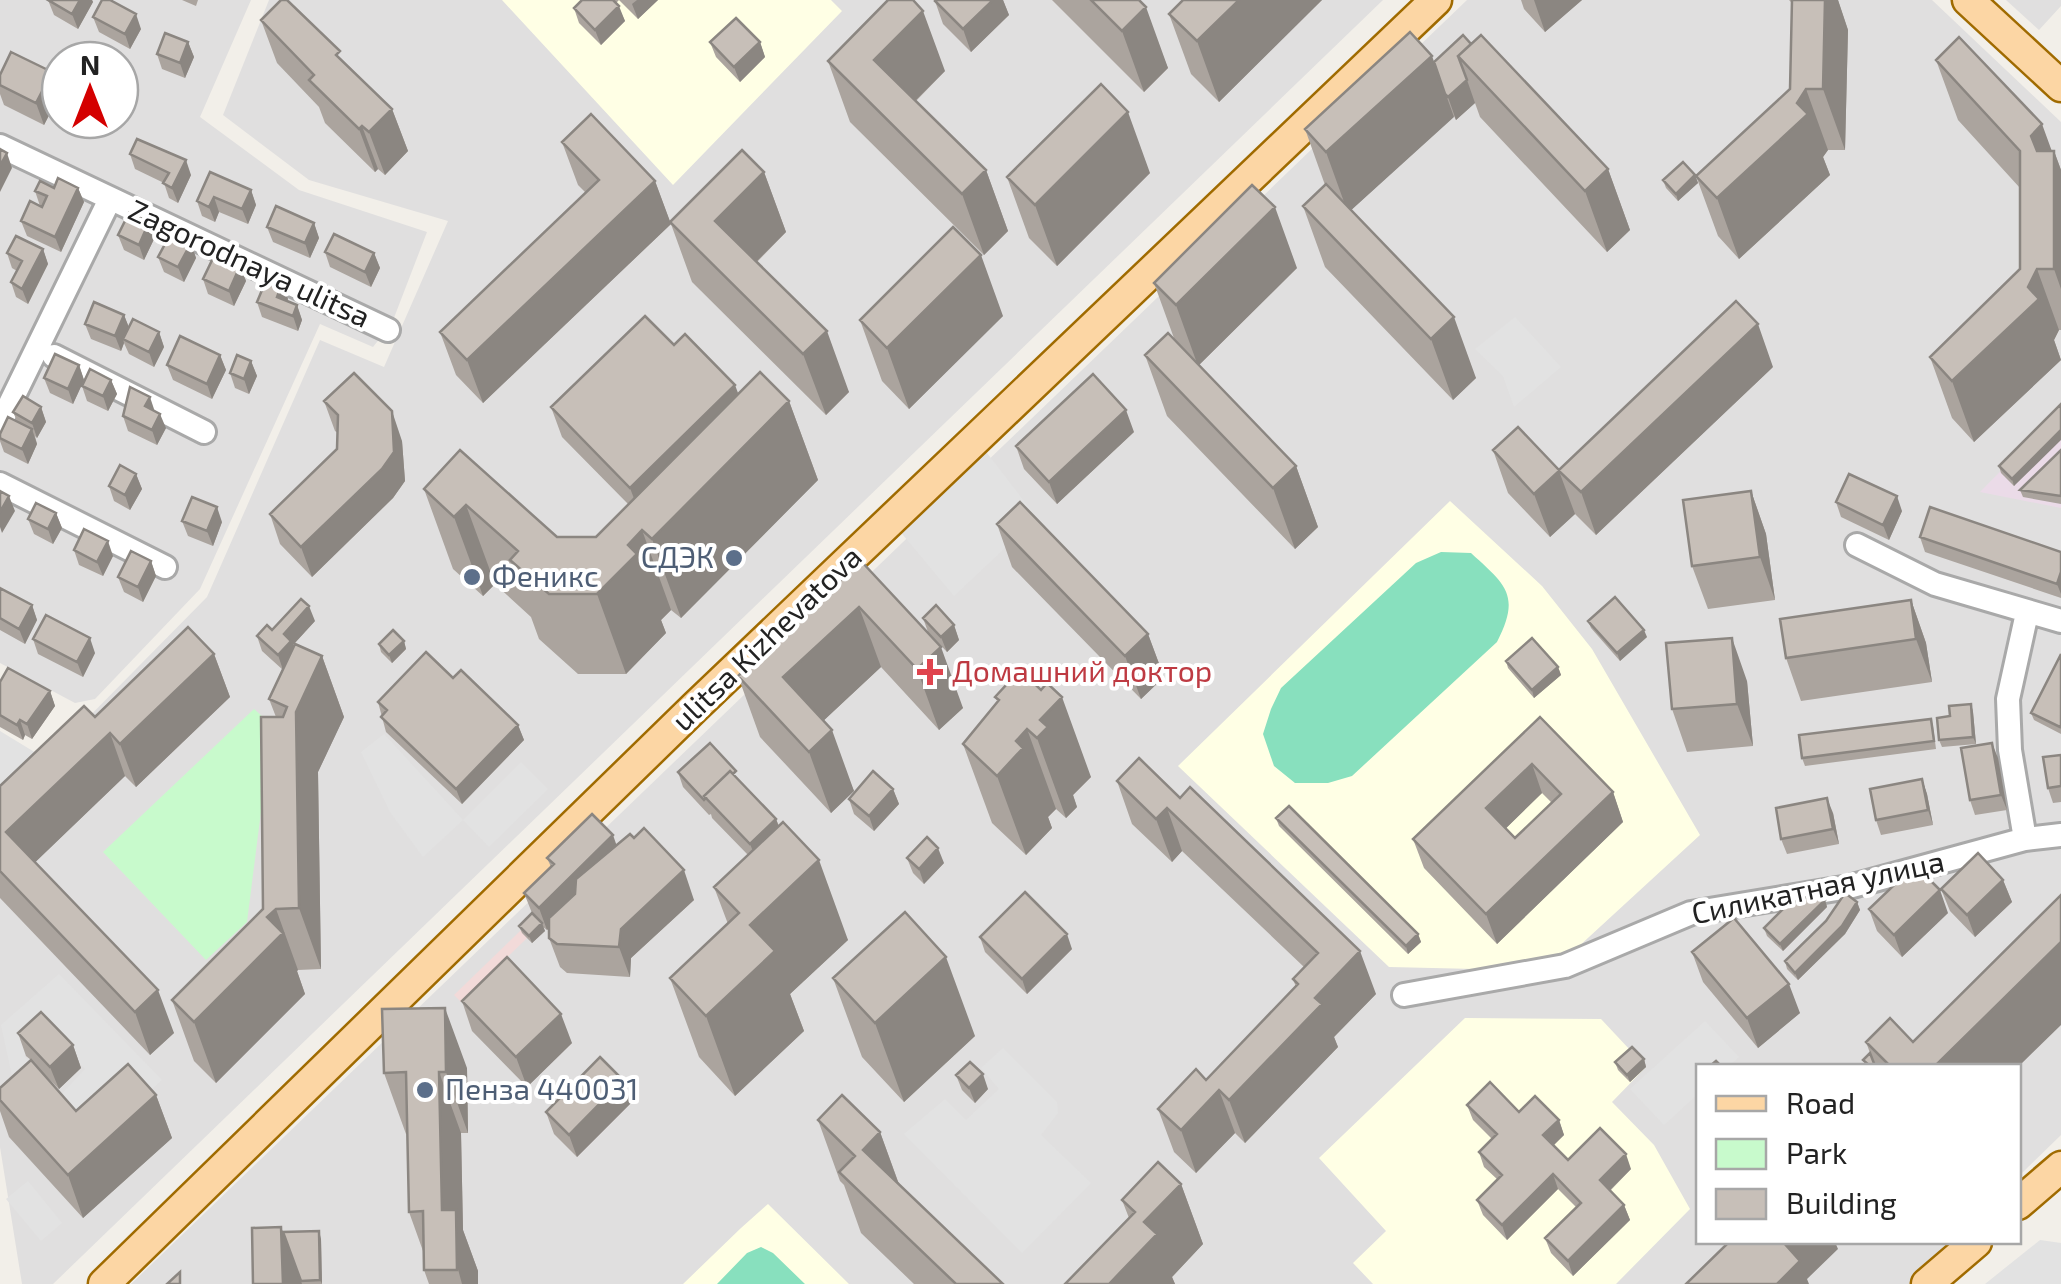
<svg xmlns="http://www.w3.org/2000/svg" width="2061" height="1284" viewBox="0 0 2061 1284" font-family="'Exo 2',sans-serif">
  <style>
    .residential { fill: #e0dfdf; fill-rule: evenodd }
    .commercial { fill: #f2dad9 }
    .industrial { fill: #ebdbe8 }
    .education { fill: #ffffe5 }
    .park { fill: #c8facc }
    .pitch { fill: #88e0be }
    .parking { fill: #e2e2e2 }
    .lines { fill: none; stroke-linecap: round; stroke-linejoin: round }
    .minor-casing { stroke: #a9a9a9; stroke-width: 28 }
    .major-casing { stroke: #a06b00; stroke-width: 35 }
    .minor { stroke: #fff; stroke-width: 22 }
    .major { stroke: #fcd6a4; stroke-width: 30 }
    .wall { fill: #aba49e; fill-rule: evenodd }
    .shaded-wall { fill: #8b8681 }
    .building { fill: #c7bfb8; stroke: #8b8681; stroke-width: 2.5; fill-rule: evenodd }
    .service-dot { fill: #5c6f8a; stroke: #fff; stroke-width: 4 }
    .health-dot { fill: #e0444e; stroke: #fff; stroke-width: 4 }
    .labels { text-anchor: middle; stroke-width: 8; stroke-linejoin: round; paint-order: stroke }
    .street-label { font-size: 30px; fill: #222; stroke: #fff }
    .service-label { font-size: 30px; fill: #4e5e75; stroke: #fff; text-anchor: start }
    .health-label { font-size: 30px; fill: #be3a42; stroke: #fff; text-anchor: start }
  </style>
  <rect width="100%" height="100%" fill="#f2efe9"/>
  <path class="residential" d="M 0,0 L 251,0 L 200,117 L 299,190 L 427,232 L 392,323 L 373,347 L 320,324 L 200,589 L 95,699 L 75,703 L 0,663 ZM 60,60 L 120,60 L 120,120 L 60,120 Z
    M 269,0 L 1383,0 L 53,1284 L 22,1284 L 0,1147 L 0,807 L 207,597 L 320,340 L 384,367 L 448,221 L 309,180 L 223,115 Z
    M 1467,0 L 1932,0 L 2061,122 L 2061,1135 L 2019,1176 L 2018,1066 L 1698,1066 L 1698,1242 L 1952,1242 L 1909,1284 L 131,1284 Z
    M 2006,0 L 2061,0 L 2061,6 L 2039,30 Z"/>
  <path class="commercial" d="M 550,902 L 557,909 L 461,1002 L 454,995 Z"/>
  <path class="industrial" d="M 2061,410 L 2061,508 L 1980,492 Z"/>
  <path class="education" d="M 502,0 L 831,0 L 842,11 L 673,185 Z
    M 1450,501 L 1542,586 L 1592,649 L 1700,835 L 1564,960 L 1476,969 L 1389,967 L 1178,766 Z
    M 1465,1018 L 1601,1019 L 1646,1067 L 1612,1102 L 1654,1145 L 1690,1209 L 1616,1284 L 1373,1284 L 1353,1263 L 1386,1231 L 1319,1158 Z
    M 768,1204 L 849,1284 L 683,1284 L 741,1228 Z"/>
  <path class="park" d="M 254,709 L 272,725 L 247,922 L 206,960 L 103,852 Z"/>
  <path class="pitch" d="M 1441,552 L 1471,553 C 1506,585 1521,595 1497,642 L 1352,776 L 1328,783 L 1295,783 L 1274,766 L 1263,734 L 1271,709 L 1281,688 L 1416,563 Z
    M 761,1247 L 773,1253 L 805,1284 L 717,1284 L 747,1253 Z"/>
  <path class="parking" d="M 1515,317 L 1561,367 L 1514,407 L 1503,376 L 1475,349 Z
    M 984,449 L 1037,518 L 954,596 L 898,529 Z
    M 0,731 L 41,756 L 0,797 Z
    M 384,734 L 463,820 L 521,762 L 548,789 L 489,847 L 463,820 L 423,857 L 390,812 L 361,752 Z
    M 59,974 L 162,1080 L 96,1139 L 57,1099 L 85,1069 L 49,1032 L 24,1056 L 51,1085 L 20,1113 L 1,1025 Z
    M 1705,1021 L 1739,1057 L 1729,1066 L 1698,1066 L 1698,1094 L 1664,1125 L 1630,1089 Z
    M 1003,1048 L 1057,1102 L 1058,1113 L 1041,1135 L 1091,1183 L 1022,1253 L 904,1134 L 945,1099 L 966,1120 L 999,1089 L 981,1068 Z
    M 28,1181 L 62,1223 L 41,1241 L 6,1199 Z
    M 2040,1240 L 2061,1243 L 2061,1284 L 1985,1284 Z"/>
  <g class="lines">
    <defs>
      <path id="minor" d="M 0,146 L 388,330
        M 54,356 L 204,432
        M 0,424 L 110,199
        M 0,484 L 165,567
        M 1857,545 L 1935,584 L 2061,621
        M 2025,839 L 2010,750 L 2008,699 L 2027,613
        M 1404,995 L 1565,966 L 1691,913 L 1849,887 L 2025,839 L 2061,835"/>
      <path id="major" d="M 1968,0 L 2061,86
        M 2018,1204 L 2061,1167
        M 104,1284 L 695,707 L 1436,0
        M 1927,1284 L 1976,1242"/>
    </defs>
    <use href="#minor" class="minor-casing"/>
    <use href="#major" class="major-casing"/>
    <use href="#minor" class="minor"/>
    <use href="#major" class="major"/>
  </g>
  <path class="wall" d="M 48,0 L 92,0 L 93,2 L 78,29 L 54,15 Z
    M 182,0 L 198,0 L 196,6 Z
    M 582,0 L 658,0 L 638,19 L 619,0 L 616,3 L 625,21 L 601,45 L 579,23 L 574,8 Z
    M 936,0 L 1003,0 L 1009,15 L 971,52 L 943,24 L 935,1 Z
    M 1052,0 L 1139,0 L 1168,68 L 1144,92 Z
    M 1183,0 L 1322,0 L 1219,102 L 1191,74 L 1169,14 Z
    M 1521,0 L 1582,0 L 1545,32 L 1524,9 Z
    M 1789,0 L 1838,0 L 1848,30 L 1845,150 L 1828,150 L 1823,157 L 1830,175 L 1739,259 L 1718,236 L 1696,176 L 1790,89 L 1792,3 Z
    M 93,17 L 141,29 L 130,49 L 99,32 Z
    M 261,20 L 345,63 L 392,109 L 408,151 L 385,175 L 378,169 L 375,172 L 325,123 L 319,107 L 277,63 Z
    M 188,42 L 194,57 L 185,78 L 162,69 L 157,54 Z
    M 710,42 L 760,42 L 765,57 L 740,82 L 716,57 Z
    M 1471,44 L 1608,169 L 1630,230 L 1607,252 L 1480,117 L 1475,103 L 1456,120 L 1454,116 L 1351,210 L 1476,378 L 1453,400 L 1325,267 L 1303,206 L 1325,185 L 1305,129 Z
    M 1936,60 L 2052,151 L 2054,151 L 2061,170 L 2061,330 L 2059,330 L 2054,340 L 2061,360 L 1974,442 L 1952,418 L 1930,357 L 2020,269 L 2020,188 L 1958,120 Z
    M 828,61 L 945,71 L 916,101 L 986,170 L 1008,231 L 984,255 L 850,122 Z
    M 0,75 L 60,94 L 44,125 L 4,105 L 0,94 Z
    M 562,142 L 655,181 L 670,222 L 764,172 L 786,232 L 757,262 L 849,392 L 826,415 L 692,282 L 671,224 L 483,403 L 456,375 L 440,332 L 586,193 L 578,185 Z
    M 130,154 L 191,175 L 178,203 L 169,198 L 164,183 L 135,169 Z
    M 210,172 L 251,190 L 256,205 L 248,224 L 219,212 L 215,222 L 202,216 L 197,201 Z
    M 1150,173 L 1057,266 L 1029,238 L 1007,177 Z
    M 1695,175 L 1698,183 L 1678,201 L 1666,188 L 1663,180 Z
    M 78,188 L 84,202 L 61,252 L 27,236 L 21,221 L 40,206 L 35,191 Z
    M 314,223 L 319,238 L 310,258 L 273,242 L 267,227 Z
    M 118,235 L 155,237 L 144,260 L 124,250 Z
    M 191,243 L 196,258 L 184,282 L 164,272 L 158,257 Z
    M 43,249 L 48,264 L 28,304 L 16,297 L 11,282 L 17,271 L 12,268 L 7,253 Z
    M 325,252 L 374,253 L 380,268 L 371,287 L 330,267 Z
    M 240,266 L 246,281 L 234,306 L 208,294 L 203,279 Z
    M 1297,268 L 1199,365 L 1296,466 L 1318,527 L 1295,549 L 1167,416 L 1145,355 L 1175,341 L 1154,283 Z
    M 282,284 L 288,299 L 287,301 L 297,305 L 302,320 L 298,331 L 262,317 L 257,302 Z
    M 124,315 L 129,328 L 159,332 L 164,347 L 154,367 L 129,354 L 124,343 L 121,351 L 91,339 L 85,324 Z
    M 1003,316 L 909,409 L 882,381 L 860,320 Z
    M 674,345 L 738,394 L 789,401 L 818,480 L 681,618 L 671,610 L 661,620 L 666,633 L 626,674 L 578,674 L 539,639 L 531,617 L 495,584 L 483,596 L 453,569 L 424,489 L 557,537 L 596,537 L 629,505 L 562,437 L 551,407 Z
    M 220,355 L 226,370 L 212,399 L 173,380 L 167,365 Z
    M 251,361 L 257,376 L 249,394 L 235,388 L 230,373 Z
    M 79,365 L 84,380 L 73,404 L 50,393 L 44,378 Z
    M 1773,367 L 1596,535 L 1575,514 L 1550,537 L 1508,493 L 1493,450 L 1559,470 Z
    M 111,380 L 117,394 L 108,411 L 87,401 L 82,386 Z
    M 324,401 L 402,441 L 405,481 L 393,498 L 312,577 L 280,544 L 270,514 L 337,449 L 338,433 L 335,431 Z
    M 2061,404 L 2014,486 L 2001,473 L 1999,466 Z
    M 41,407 L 46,422 L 37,438 L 35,436 L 37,444 L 28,464 L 4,452 L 0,441 L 0,434 L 17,421 L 13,412 Z
    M 123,416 L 166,428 L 157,445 L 128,431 Z
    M 1134,432 L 1057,504 L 1024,469 L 1016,446 Z
    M 2061,450 L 2061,504 L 2023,497 L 2020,490 Z
    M 136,474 L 142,489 L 130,510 L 114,501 L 109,486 Z
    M 1751,491 L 1766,534 L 1775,600 L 1708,609 L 1692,566 Z
    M 1836,502 L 1902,511 L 1889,540 L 1841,517 Z
    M 56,513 L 62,528 L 53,544 L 34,534 L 28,519 Z
    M 182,521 L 222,522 L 213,546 L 188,536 Z
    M 997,524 L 1148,634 L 1164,677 L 1141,699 L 1012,567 Z
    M 1920,537 L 2061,552 L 2061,598 L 1925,552 Z
    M 74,550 L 113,556 L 103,576 L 79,565 Z
    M 151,561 L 156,576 L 143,602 L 124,592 L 118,577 Z
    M 861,561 L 963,708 L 939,730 L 881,667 L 823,721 L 854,791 L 831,813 L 760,737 L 738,676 Z
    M 0,588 L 32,605 L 37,620 L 25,644 L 0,630 Z
    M 1911,600 L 1926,643 L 1932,682 L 1801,701 L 1786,658 Z
    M 923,618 L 954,625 L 959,640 L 947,652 L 928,632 Z
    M 315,621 L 293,645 L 293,648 L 322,656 L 344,717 L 318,772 L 321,969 L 298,970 L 297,971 L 305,994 L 216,1083 L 194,1061 L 172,1000 L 263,909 L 276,717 L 269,699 L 283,670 L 262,651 L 257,636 L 272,630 Z
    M 1588,621 L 1647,637 L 1620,661 L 1591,628 Z
    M 33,639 L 95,653 L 83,677 L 38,654 Z
    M 404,641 L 406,649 L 392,663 L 381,652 L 379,644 Z
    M 214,654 L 230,697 L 136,787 L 125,776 L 35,862 L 174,1033 L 150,1055 L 0,898 L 0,786 L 95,717 Z
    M 2061,654 L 2061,734 L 2034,720 L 2031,713 Z
    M 1506,661 L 1558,667 L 1561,675 L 1534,698 L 1508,668 Z
    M 453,678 L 518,725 L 524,740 L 462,804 L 386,732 L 378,702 Z
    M 1747,681 L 1753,746 L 1687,752 L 1672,709 Z
    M 0,682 L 50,691 L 55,706 L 32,739 L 25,735 L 23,740 L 0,727 Z
    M 995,697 L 1091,777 L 1073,795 L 1077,807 L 1066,818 L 1056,809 L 1048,817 L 1052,828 L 1026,855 L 992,823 L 963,744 L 998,703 Z
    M 1971,704 L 1973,712 L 1976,744 L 1942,747 L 1939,740 Z
    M 1540,717 L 1613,792 L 1623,822 L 1497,944 L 1424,868 L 1413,839 ZM 1542,793 L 1552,803 L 1515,838 L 1506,828 Z
    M 1931,719 L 1933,726 L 1936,749 L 1805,766 L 1802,758 Z
    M 2061,755 L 2061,802 L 2053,803 L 2048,788 Z
    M 1139,758 L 1376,994 L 1334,1037 L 1338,1047 L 1245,1143 L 1235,1133 L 1196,1173 L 1174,1152 L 1158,1109 L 1206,1080 L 1296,987 L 1293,979 L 1304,967 L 1182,851 L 1172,862 L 1132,824 L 1117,781 Z
    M 1998,758 L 2007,810 L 1975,815 L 1970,800 Z
    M 678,772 L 739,780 L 776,819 L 779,826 L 848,940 L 790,994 L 804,1031 L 735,1096 L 699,1057 L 670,978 L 728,924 L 714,887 L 748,855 L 712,818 L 711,814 L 709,815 L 683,787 Z
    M 1922,779 L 1927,794 L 1933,825 L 1881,835 L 1876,820 Z
    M 893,789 L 899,804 L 874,831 L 854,814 L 849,799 Z
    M 1833,813 L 1839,844 L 1787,854 L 1781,839 Z
    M 1276,818 L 1418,934 L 1421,942 L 1408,954 L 1279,826 Z
    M 617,845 L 694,900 L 631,958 L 630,977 L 567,973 L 560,967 L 549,938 L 549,928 L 547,930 L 543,927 L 545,931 L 532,943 L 522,933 L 519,926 L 532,913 L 524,893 L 551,867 L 547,858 Z
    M 907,858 L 944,863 L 924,884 L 913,873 Z
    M 2003,880 L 2012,902 L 1975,937 L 1950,911 L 1941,889 Z
    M 1825,900 L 1827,907 L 1783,951 L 1767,936 L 1764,928 Z
    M 1857,902 L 1860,910 L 1845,934 L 1798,980 L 1787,969 L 1785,961 Z
    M 1869,909 L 1948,913 L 1902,957 L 1877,931 Z
    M 980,937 L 1072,949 L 1027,994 L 985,952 Z
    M 1692,952 L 1800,1013 L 1758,1048 L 1703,982 Z
    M 833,978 L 975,1036 L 904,1102 L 862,1057 Z
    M 462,1001 L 572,1043 L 527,1087 L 472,1031 Z
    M 18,1033 L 73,1045 L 81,1068 L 59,1089 L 32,1062 L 76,1111 L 156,1095 L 172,1138 L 83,1218 L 9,1137 L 0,1111 L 0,1088 L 31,1060 L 26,1056 Z
    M 1866,1042 L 1913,1042 L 2018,1067 L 1866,1066 L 1863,1060 L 1870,1053 Z
    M 1644,1059 L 1646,1067 L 1630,1082 L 1618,1070 L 1615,1062 Z
    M 467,1068 L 468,1133 L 461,1133 L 463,1230 L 478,1271 L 478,1284 L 429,1284 L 424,1270 L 423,1251 L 409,1212 L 408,1134 L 406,1134 L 384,1073 Z
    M 956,1075 L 988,1089 L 975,1103 L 962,1090 Z
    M 631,1103 L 577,1157 L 554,1134 L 546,1112 Z
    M 1467,1105 L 1519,1112 L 1559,1120 L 1564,1135 L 1553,1145 L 1568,1160 L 1631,1169 L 1610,1191 L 1624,1205 L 1630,1220 L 1573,1276 L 1551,1253 L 1545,1238 L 1576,1207 L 1558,1189 L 1507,1240 L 1483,1215 L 1477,1200 L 1498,1180 L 1484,1167 L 1479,1152 L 1492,1139 L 1473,1120 Z
    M 818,1120 L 880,1132 L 899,1184 L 1003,1284 L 914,1284 L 861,1233 L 844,1185 L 840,1181 Z
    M 1181,1184 L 1203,1244 L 1172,1277 L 1175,1284 L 1065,1284 L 1129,1218 L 1122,1200 Z
    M 283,1232 L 321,1239 L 322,1284 L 253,1284 Z"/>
  <path class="shaded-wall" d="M 80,0 L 92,0 L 93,2 L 78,29 L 72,14 Z
    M 637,0 L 658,0 L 638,19 L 632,4 Z
    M 993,0 L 1003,0 L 1009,15 L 971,52 L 963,29 Z
    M 1239,0 L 1322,0 L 1219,102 L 1197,41 Z
    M 1534,0 L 1582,0 L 1545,32 Z
    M 1820,0 L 1838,0 L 1848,30 L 1845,150 L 1823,89 Z
    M 619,6 L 625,21 L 601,45 L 595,30 Z
    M 1146,7 L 1168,68 L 1144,92 L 1122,31 Z
    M 923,11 L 945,71 L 896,120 L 874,60 Z
    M 136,14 L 141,29 L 130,49 L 125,34 Z
    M 188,42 L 194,57 L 185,78 L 180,63 Z
    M 760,42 L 765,57 L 740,82 L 734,67 Z
    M 1432,56 L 1454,117 L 1348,213 L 1326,152 Z
    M 52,72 L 60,94 L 44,125 L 36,103 Z
    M 1467,80 L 1475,103 L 1456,120 L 1448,97 Z
    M 1806,89 L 1828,150 L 1823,157 L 1830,175 L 1739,259 L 1717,198 L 1797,103 Z
    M 392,109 L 408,151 L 385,175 L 369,132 Z
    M 1128,112 L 1150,173 L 1057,266 L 1035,205 Z
    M 2042,124 L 2054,157 L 2054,151 L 2061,170 L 2061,289 L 2054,269 L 2031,136 Z
    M 362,126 L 378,169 L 375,172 L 359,129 Z
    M 7,153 L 12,168 L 0,192 L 0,166 Z
    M 186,160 L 191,175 L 178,203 L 172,188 Z
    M 1608,169 L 1630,230 L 1607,252 L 1585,191 Z
    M 986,170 L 1008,231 L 984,255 L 962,194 Z
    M 764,172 L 786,232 L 737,281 L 715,221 Z
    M 1695,175 L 1698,183 L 1678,201 L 1676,194 Z
    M 655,181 L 671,224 L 483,403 L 467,360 Z
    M 78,188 L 84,202 L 61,252 L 55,237 Z
    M 251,190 L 256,205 L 248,224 L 242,209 Z
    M 214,197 L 219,212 L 215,222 L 209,207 Z
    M 1275,207 L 1297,268 L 1198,366 L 1176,305 Z
    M 149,222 L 155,237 L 144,260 L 139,245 Z
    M 314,223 L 319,238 L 310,258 L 305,243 Z
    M 191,243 L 196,258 L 184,282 L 178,267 Z
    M 43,249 L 48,264 L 28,304 L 22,289 Z
    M 374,253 L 380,268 L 371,287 L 365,272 Z
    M 981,255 L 1003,316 L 909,409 L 887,348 Z
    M 240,266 L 246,281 L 234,306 L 229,291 Z
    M 2037,269 L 2059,330 L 2054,340 L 2061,360 L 1974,442 L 1952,381 L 2028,287 Z
    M 282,284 L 288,299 L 282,312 L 277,297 Z
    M 297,305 L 302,320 L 298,331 L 293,316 Z
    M 124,315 L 130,330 L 123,339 L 124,343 L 121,351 L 115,336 Z
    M 1454,317 L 1476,378 L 1453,400 L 1431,339 Z
    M 1758,324 L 1773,367 L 1596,535 L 1581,492 Z
    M 827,331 L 849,392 L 826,415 L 803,354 Z
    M 159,332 L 164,347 L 154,367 L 149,352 Z
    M 220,355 L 226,370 L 212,399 L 207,384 Z
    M 251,361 L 257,376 L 249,394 L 244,379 Z
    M 79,365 L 84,380 L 73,404 L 68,389 Z
    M 111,380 L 117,394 L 108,411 L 103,396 Z
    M 735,385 L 746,414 L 641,517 L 630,488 Z
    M 150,397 L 155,412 L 145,406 Z
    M 789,401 L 818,480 L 681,618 L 652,539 Z
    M 41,407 L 46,422 L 37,438 L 32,423 Z
    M 1126,410 L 1134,432 L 1057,504 L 1049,482 Z
    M 392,411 L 402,441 L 405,481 L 393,498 L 312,577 L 301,547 Z
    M 160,414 L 166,428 L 157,445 L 152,430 Z
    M 32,429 L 37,444 L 28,464 L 22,449 Z
    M 2061,430 L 2061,440 L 2014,486 L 2012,479 Z
    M 1296,466 L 1318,527 L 1295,549 L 1273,488 Z
    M 1559,471 L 1575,514 L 1550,537 L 1534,494 Z
    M 136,474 L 142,489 L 130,510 L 125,495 Z
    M 1751,491 L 1766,534 L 1775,600 L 1760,557 Z
    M 9,496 L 15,511 L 2,533 L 0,527 L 0,512 Z
    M 1897,496 L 1902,511 L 1889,540 L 1883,525 Z
    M 466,505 L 495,584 L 483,596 L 454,517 Z
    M 217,507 L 222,522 L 213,546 L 207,531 Z
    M 56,513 L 62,528 L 53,544 L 48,529 Z
    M 642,530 L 671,610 L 661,620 L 666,633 L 626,674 L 597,594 L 628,545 Z
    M 108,541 L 113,556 L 103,576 L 97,562 Z
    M 151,561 L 156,576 L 143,602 L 138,587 Z
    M 2061,572 L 2061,594 L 2057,584 Z
    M 1911,600 L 1926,643 L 1932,682 L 1916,639 Z
    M 32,605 L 37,620 L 25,644 L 19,629 Z
    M 309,606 L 315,621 L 293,645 L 296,656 L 283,670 L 278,655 L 284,634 Z
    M 859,607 L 881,667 L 805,738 L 783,677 Z
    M 954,625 L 959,640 L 947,652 L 941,637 Z
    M 1644,630 L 1647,637 L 1620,661 L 1617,653 Z
    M 1148,634 L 1164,677 L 1141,699 L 1125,656 Z
    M 90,638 L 95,653 L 83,677 L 77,662 Z
    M 1732,638 L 1747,681 L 1753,746 L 1737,704 Z
    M 404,641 L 406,649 L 392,663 L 389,655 Z
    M 941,647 L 963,708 L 939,730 L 917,669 Z
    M 214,654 L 230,697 L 136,787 L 120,744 Z
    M 322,656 L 344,717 L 318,772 L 321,969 L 299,908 L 296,712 Z
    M 1558,667 L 1561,675 L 1534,698 L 1532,690 Z
    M 50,691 L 55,706 L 32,739 L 27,724 Z
    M 1062,697 L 1091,777 L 1073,795 L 1077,807 L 1066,818 L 1037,738 L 1040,720 Z
    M 1971,704 L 1973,712 L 1976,744 L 1973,737 Z
    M 20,720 L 25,735 L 23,740 L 17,725 Z
    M 518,725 L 524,740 L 462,804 L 456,789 Z
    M 1027,729 L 1056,809 L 1048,817 L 1052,828 L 1026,855 L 997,776 L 1016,741 Z
    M 832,730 L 854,791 L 831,813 L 809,752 Z
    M 110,733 L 125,776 L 22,875 L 6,832 Z
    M 1992,743 L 1998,758 L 2007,810 L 2001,795 Z
    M 1532,764 L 1542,793 L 1497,837 L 1486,808 Z
    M 1922,779 L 1927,794 L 1933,825 L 1928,810 Z
    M 893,789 L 899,804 L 874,831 L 869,816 Z
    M 1613,792 L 1623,822 L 1497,944 L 1486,914 Z
    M 1827,798 L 1833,813 L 1839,844 L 1833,829 Z
    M 1167,808 L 1182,851 L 1172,862 L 1156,819 Z
    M 776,819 L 784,841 L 759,866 L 750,844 Z
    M 613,835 L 621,858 L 547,930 L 539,908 Z
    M 938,848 L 944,863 L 924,884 L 919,869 Z
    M 819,860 L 848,940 L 790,994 L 804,1031 L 735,1096 L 706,1016 L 750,925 Z
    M 684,870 L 694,900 L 631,958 L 630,977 L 619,947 L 621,929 Z
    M 2003,880 L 2012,902 L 1975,937 L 1967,915 Z
    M 1940,890 L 1948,913 L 1902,957 L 1894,935 Z
    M 1825,900 L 1827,907 L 1783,951 L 1780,944 Z
    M 1857,902 L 1860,910 L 1845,934 L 1798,980 L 1795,973 Z
    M 276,909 L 298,970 L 297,971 L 305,994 L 216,1083 L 194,1022 L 267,917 Z
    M 542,923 L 545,931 L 532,943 L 529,936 Z
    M 1067,934 L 1072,949 L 1027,994 L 1022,979 Z
    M 1418,934 L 1421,942 L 1408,954 L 1406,946 Z
    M 2061,942 L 2061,1025 L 2018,1067 L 1935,1066 Z
    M 1360,951 L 1376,994 L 1334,1037 L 1338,1047 L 1245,1143 L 1229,1100 L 1315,998 Z
    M 946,957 L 975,1036 L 904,1102 L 875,1023 Z
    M 1789,984 L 1800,1013 L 1758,1048 L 1747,1018 Z
    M 158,990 L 174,1033 L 150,1055 L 135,1012 Z
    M 445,1008 L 467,1068 L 468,1133 L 446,1072 Z
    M 561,1014 L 572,1043 L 527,1087 L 516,1057 Z
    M 73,1045 L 81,1068 L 59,1089 L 50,1067 Z
    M 1644,1059 L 1646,1067 L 1630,1082 L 1627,1075 Z
    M 439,1072 L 461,1133 L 463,1230 L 478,1271 L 478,1284 L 462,1284 L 442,1210 Z
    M 983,1074 L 988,1089 L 975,1103 L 969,1088 Z
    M 623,1080 L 631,1103 L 577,1157 L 569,1135 Z
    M 1219,1090 L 1235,1133 L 1196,1173 L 1181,1130 Z
    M 156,1095 L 172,1138 L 83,1218 L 68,1175 Z
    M 1559,1120 L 1564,1135 L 1549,1150 L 1543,1135 Z
    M 880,1132 L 902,1193 L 863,1150 Z
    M 1626,1154 L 1631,1169 L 1605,1195 L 1600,1180 Z
    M 1553,1174 L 1558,1189 L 1507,1240 L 1502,1225 Z
    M 1181,1184 L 1203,1244 L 1172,1277 L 1175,1284 L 1109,1284 L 1144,1222 Z
    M 1624,1205 L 1630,1220 L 1573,1276 L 1568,1261 Z
    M 281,1227 L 302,1284 L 283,1284 Z
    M 319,1231 L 321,1239 L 322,1284 L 320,1280 Z
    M 1782,1242 L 1835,1242 L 1838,1249 L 1807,1279 L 1809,1284 L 1777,1284 Z"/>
  <path class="building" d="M 48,0 L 80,0 L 72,14 Z
    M 102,0 L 110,0 L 136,14 L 125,34 L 93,17 Z
    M 281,0 L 287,0 L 340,51 L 336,55 L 392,109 L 369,132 L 362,126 L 359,129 L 309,80 L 314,75 L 261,20 Z
    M 582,0 L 613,0 L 619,6 L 595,30 L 574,8 Z
    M 888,0 L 913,0 L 923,11 L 874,60 L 986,170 L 962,194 L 828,61 Z
    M 936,0 L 993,0 L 963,29 L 935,1 Z
    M 1091,0 L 1139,0 L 1146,7 L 1122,31 Z
    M 1183,0 L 1239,0 L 1197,41 L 1169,14 Z
    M 1792,0 L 1825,0 L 1823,89 L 1806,89 L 1797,103 L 1808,114 L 1717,198 L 1696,176 L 1790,89 Z
    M 736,18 L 760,42 L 734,67 L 710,42 Z
    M 1410,32 L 1432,56 L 1326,152 L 1305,129 Z
    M 165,33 L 188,42 L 180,63 L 157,54 Z
    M 1463,35 L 1471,44 L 1458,56 L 1467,80 L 1448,97 L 1445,94 L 1434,62 Z
    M 1481,35 L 1608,169 L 1585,191 L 1458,56 Z
    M 1959,37 L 2042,124 L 2031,136 L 2037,151 L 2054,151 L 2054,269 L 2037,269 L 2028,287 L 2039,299 L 1952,381 L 1930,357 L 2020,269 L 2020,151 L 1936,60 Z
    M 11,52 L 52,72 L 36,103 L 0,85 L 0,75 Z
    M 1101,84 L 1128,112 L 1035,205 L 1007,177 Z
    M 591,114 L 655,181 L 467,360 L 440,332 L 599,180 L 562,142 Z
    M 137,139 L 186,160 L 172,188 L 163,183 L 169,173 L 130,154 Z
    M 0,149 L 7,153 L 0,166 Z
    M 742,150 L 764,172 L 715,221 L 827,331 L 803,354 L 670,222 Z
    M 1683,162 L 1695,175 L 1676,194 L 1663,180 Z
    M 210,172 L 251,190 L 242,209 L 214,197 L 209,207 L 197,201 Z
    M 58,178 L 78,188 L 55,237 L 21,221 L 30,201 L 42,207 L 47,196 L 35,191 L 40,181 L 54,188 Z
    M 1326,184 L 1454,317 L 1431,339 L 1303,206 Z
    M 1252,185 L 1275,207 L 1176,305 L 1154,283 Z
    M 276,206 L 314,223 L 305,243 L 267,227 Z
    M 129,213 L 149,222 L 139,245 L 118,235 Z
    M 953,227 L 981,255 L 887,348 L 860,320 Z
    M 171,233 L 191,243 L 178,267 L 158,257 Z
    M 334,234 L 374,253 L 365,272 L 325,252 Z
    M 16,236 L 43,249 L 22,289 L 11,282 L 22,261 L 7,253 Z
    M 215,254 L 240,266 L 229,291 L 203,279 Z
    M 267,278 L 282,284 L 277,297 L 297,305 L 293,316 L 257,302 Z
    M 1736,301 L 1758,324 L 1581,492 L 1559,471 L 1534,494 L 1493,450 L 1518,427 L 1559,470 Z
    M 94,302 L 124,315 L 115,336 L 85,324 Z
    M 645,316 L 674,345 L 685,334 L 735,385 L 630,488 L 551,407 Z
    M 133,319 L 159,332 L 149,352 L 123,339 Z
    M 1168,333 L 1296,466 L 1273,488 L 1145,355 Z
    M 180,336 L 220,355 L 207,384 L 167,365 Z
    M 55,354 L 79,365 L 68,389 L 44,378 Z
    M 237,355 L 251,361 L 244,379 L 230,373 Z
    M 90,369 L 111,380 L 103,396 L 82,386 Z
    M 760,372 L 789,401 L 652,539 L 642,530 L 628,545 L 637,554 L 597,594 L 549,594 L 510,560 L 518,551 L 466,505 L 454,517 L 424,489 L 460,450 L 557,537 L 596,537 Z
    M 354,373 L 392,411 L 394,452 L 382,469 L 301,547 L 270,514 L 337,449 L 338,415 L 324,401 Z
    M 1093,374 L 1126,410 L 1049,482 L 1016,446 Z
    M 130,387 L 150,397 L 145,406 L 160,414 L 152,430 L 123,416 Z
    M 23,396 L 41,407 L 32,423 L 13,412 Z
    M 2061,404 L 2061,430 L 2012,479 L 1999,466 Z
    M 8,417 L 32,429 L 22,449 L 0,438 L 0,434 Z
    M 2061,450 L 2061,496 L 2020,490 Z
    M 120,465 L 136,474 L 125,495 L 109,486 Z
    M 1849,474 L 1897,496 L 1883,525 L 1836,502 Z
    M 0,491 L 9,496 L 0,512 Z
    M 1751,491 L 1760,557 L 1692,566 L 1683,500 Z
    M 192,497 L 217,507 L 207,531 L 182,521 Z
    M 1020,502 L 1148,634 L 1125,656 L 997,524 Z
    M 36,503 L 56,513 L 48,529 L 28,519 Z
    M 1930,507 L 2061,552 L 2061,572 L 2057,584 L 1920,537 Z
    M 84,529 L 108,541 L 97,562 L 74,550 Z
    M 131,551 L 151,561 L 138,587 L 118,577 Z
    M 861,561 L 941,647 L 917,669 L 859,607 L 783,677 L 832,730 L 809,752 L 738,676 Z
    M 0,588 L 32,605 L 19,629 L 0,618 Z
    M 1615,597 L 1644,630 L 1617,653 L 1588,621 Z
    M 301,599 L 309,606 L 284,634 L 291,641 L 278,655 L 257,636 L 267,625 L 272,630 Z
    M 1911,600 L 1916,639 L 1786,658 L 1780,619 Z
    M 936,605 L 954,625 L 941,637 L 923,618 Z
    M 46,615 L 90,638 L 77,662 L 33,639 Z
    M 188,627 L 214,654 L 120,744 L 110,733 L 6,832 L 158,990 L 135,1012 L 0,871 L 0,786 L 84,706 L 95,717 Z
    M 393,630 L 404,641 L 389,655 L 379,644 Z
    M 1532,638 L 1558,667 L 1532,690 L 1506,661 Z
    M 1732,638 L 1737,704 L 1672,709 L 1666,643 Z
    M 295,644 L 322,656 L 296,712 L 299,908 L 276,909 L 267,917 L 283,933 L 194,1022 L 172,1000 L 263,909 L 261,717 L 283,717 L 287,707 L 269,699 Z
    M 426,652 L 453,678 L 461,670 L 518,725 L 456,789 L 381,717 L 387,710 L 378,702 Z
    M 2061,654 L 2061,725 L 2060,727 L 2031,713 Z
    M 8,668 L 50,691 L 27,724 L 20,720 L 17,725 L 0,715 L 0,682 Z
    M 1020,670 L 1041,690 L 1047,683 L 1062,697 L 1040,720 L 1048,727 L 1037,738 L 1027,729 L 1016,741 L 1023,748 L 997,776 L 963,744 L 999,700 L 995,697 Z
    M 1971,704 L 1973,737 L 1939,740 L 1937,718 L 1950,716 L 1949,706 Z
    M 1540,717 L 1613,792 L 1486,914 L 1413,839 ZM 1532,764 L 1561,794 L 1515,838 L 1486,808 Z
    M 1931,719 L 1934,741 L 1802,758 L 1799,735 Z
    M 710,743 L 736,771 L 733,774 L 730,771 L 704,796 L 706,798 L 704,800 L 678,772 Z
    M 1992,743 L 2001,795 L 1970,800 L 1961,748 Z
    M 2061,755 L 2061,786 L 2048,788 L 2043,757 Z
    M 1139,758 L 1180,798 L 1190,787 L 1360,951 L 1315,998 L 1322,1004 L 1229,1100 L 1219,1090 L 1181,1130 L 1158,1109 L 1196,1069 L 1206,1080 L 1298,984 L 1293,979 L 1318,953 L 1167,808 L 1156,819 L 1117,781 Z
    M 730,771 L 776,819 L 750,844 L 704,796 Z
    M 873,771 L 893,789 L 869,816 L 849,799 Z
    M 1922,779 L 1928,810 L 1876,820 L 1870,789 Z
    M 1827,798 L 1833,829 L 1781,839 L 1776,808 Z
    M 1289,806 L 1418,934 L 1406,946 L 1276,818 Z
    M 592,814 L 613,835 L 539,908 L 524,893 L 554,864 L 547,858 Z
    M 783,822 L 819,860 L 750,925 L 775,951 L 706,1016 L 670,978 L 739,913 L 714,887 Z
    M 644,828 L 684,870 L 621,929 L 619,947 L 557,944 L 549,938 L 549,918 L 575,894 L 576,879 L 630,834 L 634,838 Z
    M 927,837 L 938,848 L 919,869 L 907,858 Z
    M 1978,853 L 2003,880 L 1967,915 L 1941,889 Z
    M 1915,865 L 1940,890 L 1894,935 L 1869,909 Z
    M 1025,892 L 1067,934 L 1022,979 L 980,937 Z
    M 1818,893 L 1825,900 L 1780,944 L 1764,928 L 1788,904 Z
    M 1845,893 L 1857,902 L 1842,926 L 1795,973 L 1785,961 L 1826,921 Z
    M 2061,895 L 2061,942 L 1935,1066 L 1890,1066 L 1866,1042 L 1890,1018 L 1913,1042 Z
    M 905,912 L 946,957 L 875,1023 L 833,978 Z
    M 532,913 L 542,923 L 529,936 L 519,926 Z
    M 1734,918 L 1789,984 L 1747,1018 L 1692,952 Z
    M 507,957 L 561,1014 L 516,1057 L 462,1001 Z
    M 445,1008 L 446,1072 L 439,1072 L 442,1210 L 456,1210 L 457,1270 L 424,1270 L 423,1211 L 409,1212 L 406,1072 L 384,1073 L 382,1009 Z
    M 41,1012 L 73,1045 L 50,1067 L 18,1033 Z
    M 1632,1047 L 1644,1059 L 1627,1075 L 1615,1062 Z
    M 1870,1053 L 1875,1066 L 1870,1066 L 1863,1060 Z
    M 600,1057 L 623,1080 L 569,1135 L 546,1112 Z
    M 31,1060 L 76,1111 L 128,1064 L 156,1095 L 68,1175 L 0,1100 L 0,1088 Z
    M 1716,1061 L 1721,1066 L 1710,1066 Z
    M 970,1062 L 983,1074 L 969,1088 L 956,1075 Z
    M 1490,1082 L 1519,1112 L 1535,1096 L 1559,1120 L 1543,1135 L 1568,1160 L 1600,1128 L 1626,1154 L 1600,1180 L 1624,1205 L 1568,1261 L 1545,1238 L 1581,1203 L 1553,1174 L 1502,1225 L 1477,1200 L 1502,1175 L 1479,1152 L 1497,1134 L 1467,1105 Z
    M 842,1095 L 880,1132 L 863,1150 L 1003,1284 L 956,1284 L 839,1172 L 855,1156 L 818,1120 Z
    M 1158,1162 L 1181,1184 L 1144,1222 L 1157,1234 L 1109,1284 L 1065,1284 L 1135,1212 L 1122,1200 Z
    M 281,1227 L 283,1284 L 253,1284 L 252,1228 Z
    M 319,1231 L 320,1280 L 301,1281 L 283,1232 Z
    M 1729,1242 L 1783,1242 L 1800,1261 L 1777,1284 L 1686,1284 Z
    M 180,1272 L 180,1284 L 167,1284 Z"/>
  <g class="service-dot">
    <circle cx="734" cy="558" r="10"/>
    <circle cx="472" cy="577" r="10"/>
    <circle cx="425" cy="1090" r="10"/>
  </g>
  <path class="health-dot" d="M925 657h10v10h10v10h-10v10h-10v-10h-10v-10h10z"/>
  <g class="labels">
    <g class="street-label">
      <text transform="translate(249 264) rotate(25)" y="10">Zagorodnaya ulitsa</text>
      <text transform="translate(767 639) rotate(-44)" y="10">ulitsa Kizhevatova</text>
      <text transform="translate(1818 888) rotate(-12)" y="10">Силикатная улица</text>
    </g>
    <g class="service-label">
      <text x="714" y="568" text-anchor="end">СДЭК</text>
      <text x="492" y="587">Феникс</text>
      <text x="445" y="1100">Пенза 440031</text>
    </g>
    <g class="health-label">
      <text x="952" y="682">Домашний доктор</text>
    </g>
  </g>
  <rect x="1696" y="1064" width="325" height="180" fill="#ffffff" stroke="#a7a7a7" stroke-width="2.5"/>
  <rect x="1716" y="1096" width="50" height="15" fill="#fcd6a4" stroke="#a7a7a7" stroke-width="2.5"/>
  <text x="1786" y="1114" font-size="30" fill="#222222">Road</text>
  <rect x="1716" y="1139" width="50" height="30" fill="#c8facc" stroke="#a7a7a7" stroke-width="2.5"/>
  <text x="1786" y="1164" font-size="30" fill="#222222">Park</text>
  <rect x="1716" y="1189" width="50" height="30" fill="#c7bfb8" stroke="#a7a7a7" stroke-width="2.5"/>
  <text x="1786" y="1214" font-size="30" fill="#222222">Building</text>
  <g transform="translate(90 90)"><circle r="48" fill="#ffffff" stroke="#a7a7a7" stroke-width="2.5"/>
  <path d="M0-8L18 38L0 25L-18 38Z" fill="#d40000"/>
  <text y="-15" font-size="28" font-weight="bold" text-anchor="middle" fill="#222222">N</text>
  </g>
</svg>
